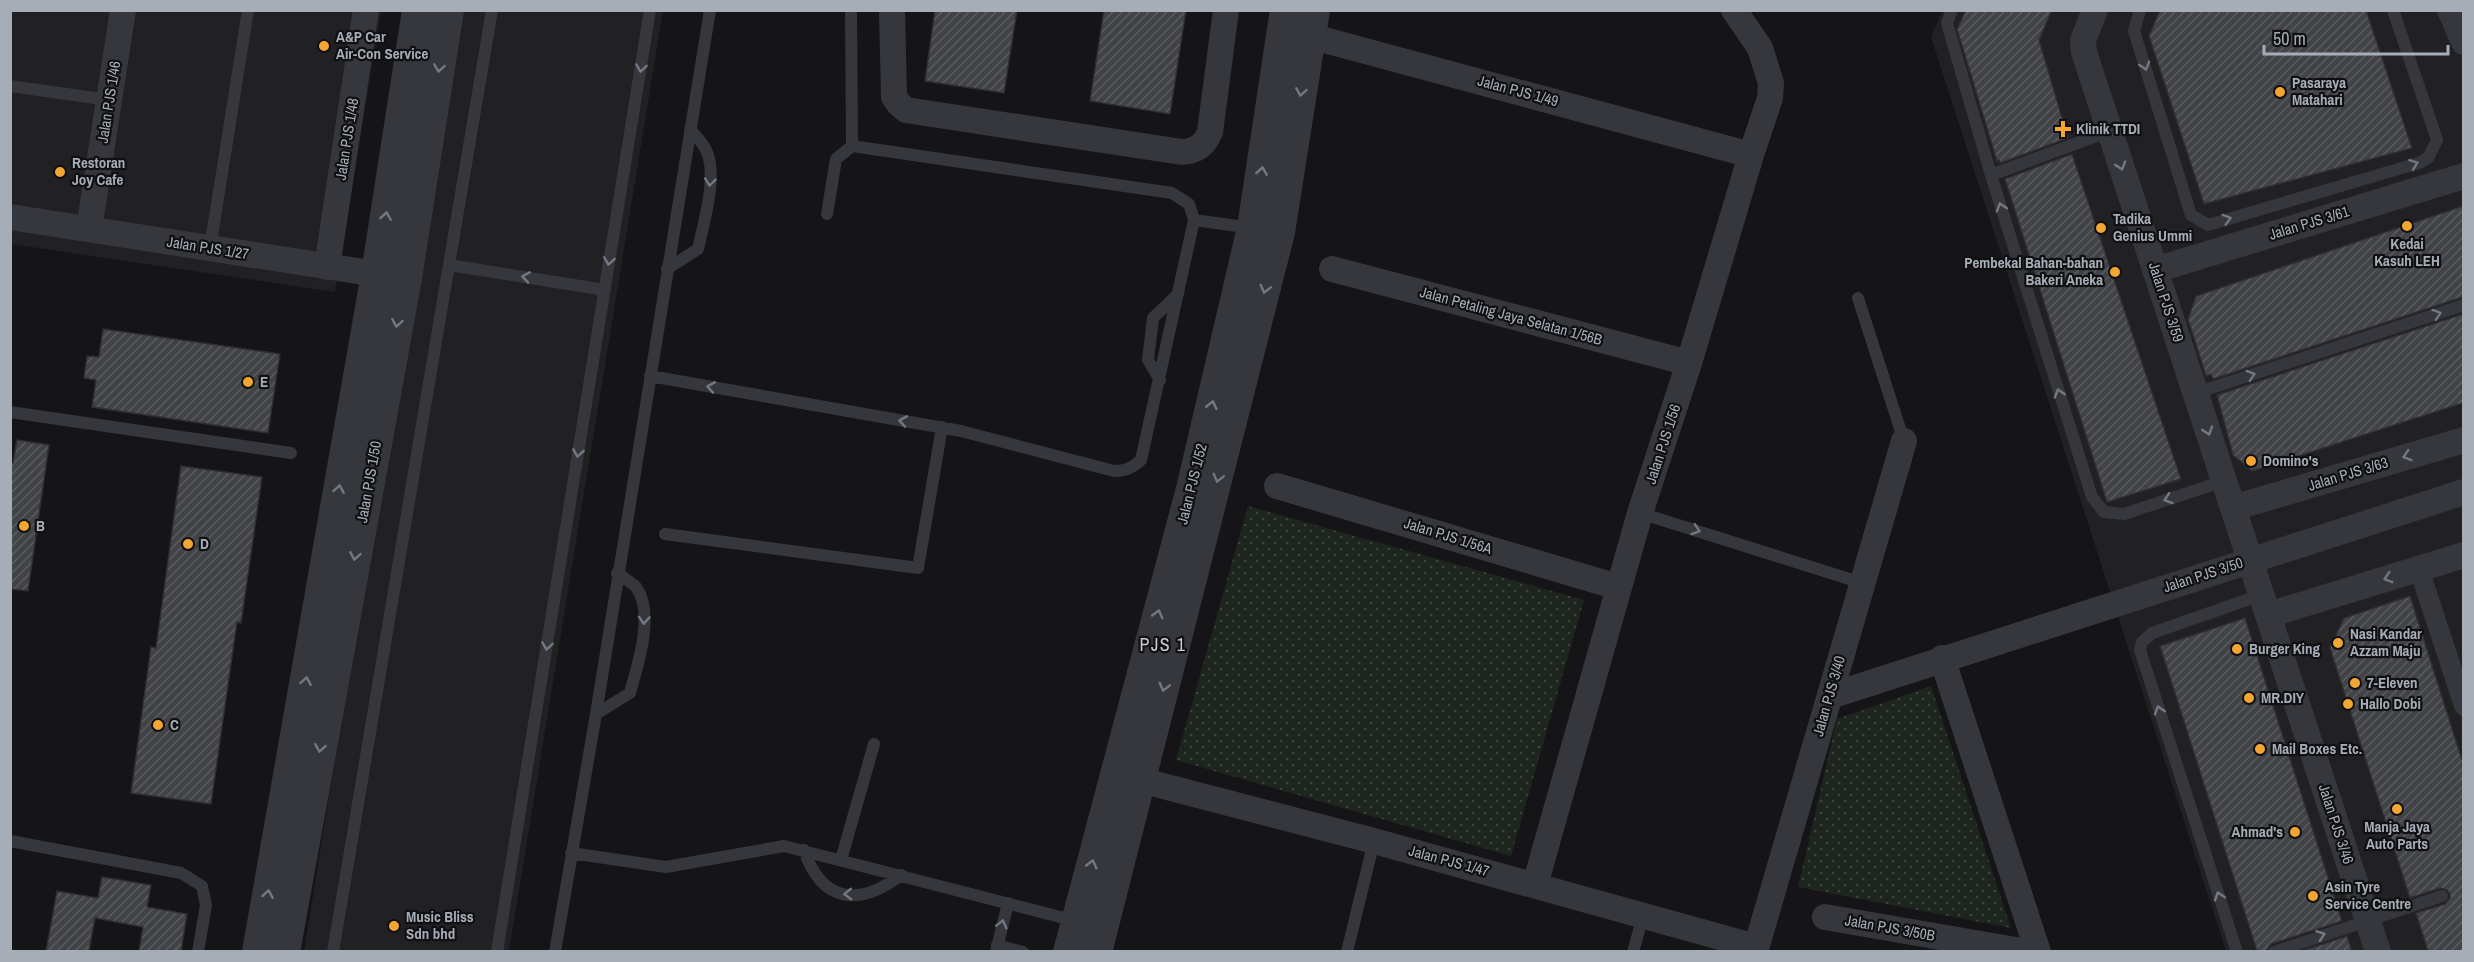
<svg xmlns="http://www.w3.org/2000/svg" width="2474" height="962" viewBox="0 0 2474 962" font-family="'Archivo Narrow',sans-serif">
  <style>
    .built { fill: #212124 }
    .park { fill: url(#park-dots) }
    .building { fill: url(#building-hatch); stroke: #2f2f33; stroke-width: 1.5 }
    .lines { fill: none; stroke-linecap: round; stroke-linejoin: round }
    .service { stroke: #36373c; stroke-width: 12 }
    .pedestrian { stroke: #36373c; stroke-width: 20 }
    .minor { stroke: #36373c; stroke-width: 26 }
    .tertiary { stroke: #36373c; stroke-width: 32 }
    .oneway { stroke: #747880 }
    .poi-dot { fill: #f3a631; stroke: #101012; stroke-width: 2 }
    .labels { text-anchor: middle; stroke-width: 4.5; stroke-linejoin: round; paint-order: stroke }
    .poi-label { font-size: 15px; font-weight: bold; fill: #a7adb7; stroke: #101012; text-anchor: start }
    .street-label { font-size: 15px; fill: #a7adb7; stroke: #101012 }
    .quarter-label { font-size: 18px; letter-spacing: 1.5px; fill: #c8ccd3; stroke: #101012 }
  </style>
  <defs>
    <pattern id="park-dots" width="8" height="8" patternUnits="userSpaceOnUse" patternTransform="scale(1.5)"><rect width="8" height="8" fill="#1d251e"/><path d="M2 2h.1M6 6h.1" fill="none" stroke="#3b423c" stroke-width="1.8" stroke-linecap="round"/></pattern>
    <pattern id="building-hatch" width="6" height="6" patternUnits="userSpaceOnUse" patternTransform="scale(1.5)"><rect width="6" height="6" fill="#414347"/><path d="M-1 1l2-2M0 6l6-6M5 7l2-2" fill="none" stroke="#5a5b5f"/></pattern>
  </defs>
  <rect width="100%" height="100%" fill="#151517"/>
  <path class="built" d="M 11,11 L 381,11 L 335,292 L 11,244 Z
    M 455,11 L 663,11 L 509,951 L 304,952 Z
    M 1942,11 L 2463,11 L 2463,951 L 2226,951 L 1931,37 Z"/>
  <path class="park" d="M 1248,506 L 1584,600 L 1511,856 L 1176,760 Z
    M 1931,686 L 2011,928 L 1798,887 L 1837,719 Z"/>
  <path class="building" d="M 935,10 L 1017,10 L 1004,93 L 925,81 Z
    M 1104,10 L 1186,10 L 1170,114 L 1090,101 Z
    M 1966,10 L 2052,10 L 2039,40 L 2068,138 L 2000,163 L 1999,160 L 1997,161 L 1957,29 Z
    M 2160,10 L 2366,10 L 2412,148 L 2204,204 L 2149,36 Z
    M 2072,154 L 2181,479 L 2107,502 L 2005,179 Z
    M 2463,206 L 2463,297 L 2213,379 L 2211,374 L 2206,376 L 2188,319 L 2196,296 Z
    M 2463,314 L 2463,403 L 2252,471 L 2233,455 L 2217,395 Z
    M 103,329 L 280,354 L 268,433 L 92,407 L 96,380 L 84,378 L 87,356 L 99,357 Z
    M 17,440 L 49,445 L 28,591 L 10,589 L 10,462 L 13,463 Z
    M 181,466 L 262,477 L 241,623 L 237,622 L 211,804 L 131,793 L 151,647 L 156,648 Z
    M 2410,596 L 2463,763 L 2463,951 L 2428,951 L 2416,913 L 2445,904 L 2450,898 L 2450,894 L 2447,890 L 2440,888 L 2410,898 L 2330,648 L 2344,618 Z
    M 2245,618 L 2342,921 L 2271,944 L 2266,951 L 2257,951 L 2160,646 Z
    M 102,877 L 151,885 L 147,907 L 187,914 L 181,951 L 139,951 L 143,927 L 95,918 L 89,951 L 46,951 L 57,891 L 98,898 Z
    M 2347,936 L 2352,951 L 2302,951 Z"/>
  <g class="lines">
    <path class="service" d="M 851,10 L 852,146
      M 1952,10 L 1947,23 L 1991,175 L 2092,497 L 2104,512 L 2124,514 L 2224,481
      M 2140,10 L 2134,31 L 2191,215 L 2208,225 L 2419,163 L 2428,158 L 2437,140 L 2393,10
      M 10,86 L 109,100
      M 1991,175 L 2110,131
      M 1194,220 L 1252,228
      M 210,248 L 248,10
      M 449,265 L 605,290
      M 667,269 L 698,249 C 704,222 719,172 705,148 C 701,141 695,135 690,129
      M 1858,298 L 1904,441
      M 650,376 L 961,431 L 1114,471 C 1126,471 1132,468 1141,460 L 1194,220 L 1189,204 L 1172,193 L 852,146 L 836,159 L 827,214
      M 1160,380 L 1148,360 L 1153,318 L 1178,294
      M 2196,393 L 2464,305
      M 10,412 L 291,453
      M 1640,513 L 1862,583
      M 665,534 L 918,568 L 942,427
      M 596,714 L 630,693 C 638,664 655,613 636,587 C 631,582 623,577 617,573
      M 10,841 L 181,873 L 202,886 L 206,905 L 198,952
      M 804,850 C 822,903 859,907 901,875
      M 571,853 L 666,867 L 784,846 L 1076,921
      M 841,860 L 874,744
      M 997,945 L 1023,952
      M 333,952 L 492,10
      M 497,952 L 650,10
      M 555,952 L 596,714 L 710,10
      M 996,952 L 1008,903
      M 1347,952 L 1374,841
      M 1633,952 L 1643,916
      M 2237,952 L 2140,650 L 2142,642 L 2152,633 L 2261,595
      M 2274,952 L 2442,896"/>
    <path class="pedestrian" d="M 2419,569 L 2464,706"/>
    <path class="minor" d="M 892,10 L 894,97 L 899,104 L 906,110 L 1182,152 C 1196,151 1204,146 1210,132 L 1226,10
      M 2095,10 L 2083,40 L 2084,52 L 2378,952
      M 2450,10 L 2464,42
      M 1291,31 L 1751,155
      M 10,217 L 396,277
      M 89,229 L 123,10
      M 327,267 L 366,10
      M 1332,269 L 1689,363
      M 2155,270 L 2464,176
      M 1277,486 L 1618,587
      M 2233,508 L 2464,440
      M 2268,615 L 2464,555
      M 1942,658 L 2038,952
      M 1830,696 L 2464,492
      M 1140,780 L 1374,841 L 1756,947
      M 1535,885 L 1640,513 L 1689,363 L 1751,155 L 1770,98 L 1771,83 L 1760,48 L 1734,10
      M 1825,917 L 2027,952
      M 1755,952 L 1904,441"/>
    <path class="tertiary" d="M 258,952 L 377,274 L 418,10
      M 284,952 L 406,278 L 448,10
      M 1069,952 L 1193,485 L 1253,228 L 1286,10
      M 1096,952 L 1279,232 L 1314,10"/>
  </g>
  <defs><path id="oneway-chevron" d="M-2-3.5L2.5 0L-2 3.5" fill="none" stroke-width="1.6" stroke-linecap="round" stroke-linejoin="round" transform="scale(1.5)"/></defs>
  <g class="oneway">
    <use href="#oneway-chevron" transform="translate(2145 66) rotate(73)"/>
    <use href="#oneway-chevron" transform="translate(439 68) rotate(99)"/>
    <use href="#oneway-chevron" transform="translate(641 68) rotate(99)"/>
    <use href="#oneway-chevron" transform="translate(1301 92) rotate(99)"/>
    <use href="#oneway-chevron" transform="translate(2414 164) rotate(-20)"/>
    <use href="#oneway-chevron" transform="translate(2121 166) rotate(72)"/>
    <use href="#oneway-chevron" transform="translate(1262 171) rotate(-81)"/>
    <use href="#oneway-chevron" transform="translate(710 182) rotate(97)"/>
    <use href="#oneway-chevron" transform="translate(2001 207) rotate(-107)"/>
    <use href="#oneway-chevron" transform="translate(386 216) rotate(-81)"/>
    <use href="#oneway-chevron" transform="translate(2227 219) rotate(-16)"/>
    <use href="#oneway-chevron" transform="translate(609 261) rotate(99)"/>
    <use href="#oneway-chevron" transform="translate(526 277) rotate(-171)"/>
    <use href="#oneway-chevron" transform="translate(1265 289) rotate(104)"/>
    <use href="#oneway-chevron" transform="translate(2437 314) rotate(-18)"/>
    <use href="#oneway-chevron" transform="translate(397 323) rotate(100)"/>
    <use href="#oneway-chevron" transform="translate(2251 375) rotate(-18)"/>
    <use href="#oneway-chevron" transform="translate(711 387) rotate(-170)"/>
    <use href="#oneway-chevron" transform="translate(2059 393) rotate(-107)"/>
    <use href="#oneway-chevron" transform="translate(1212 405) rotate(-77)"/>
    <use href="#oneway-chevron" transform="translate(903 421) rotate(-170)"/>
    <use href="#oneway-chevron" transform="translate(2208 431) rotate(72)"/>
    <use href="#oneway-chevron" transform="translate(578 453) rotate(99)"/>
    <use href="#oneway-chevron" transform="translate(2407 456) rotate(163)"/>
    <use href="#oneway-chevron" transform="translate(1218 478) rotate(104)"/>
    <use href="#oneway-chevron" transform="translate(339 489) rotate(-80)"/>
    <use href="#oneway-chevron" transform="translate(2168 499) rotate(162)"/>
    <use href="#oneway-chevron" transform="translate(1696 530) rotate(18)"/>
    <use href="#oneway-chevron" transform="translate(355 556) rotate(100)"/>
    <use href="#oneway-chevron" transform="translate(2388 578) rotate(163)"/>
    <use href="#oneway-chevron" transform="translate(1158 614) rotate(-75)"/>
    <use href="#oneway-chevron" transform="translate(644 620) rotate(94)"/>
    <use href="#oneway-chevron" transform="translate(547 646) rotate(99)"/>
    <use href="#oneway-chevron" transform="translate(306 681) rotate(-80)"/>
    <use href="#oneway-chevron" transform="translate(1164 687) rotate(104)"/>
    <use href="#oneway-chevron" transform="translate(2159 710) rotate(-108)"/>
    <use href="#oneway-chevron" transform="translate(320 748) rotate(100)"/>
    <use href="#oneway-chevron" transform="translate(1092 864) rotate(-75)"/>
    <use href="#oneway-chevron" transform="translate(268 894) rotate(-80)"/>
    <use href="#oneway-chevron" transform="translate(848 894) rotate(179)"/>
    <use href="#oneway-chevron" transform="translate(2219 896) rotate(-108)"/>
    <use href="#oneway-chevron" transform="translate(1002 924) rotate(-76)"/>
    <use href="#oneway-chevron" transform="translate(2321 935) rotate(-19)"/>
  </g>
  <g class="poi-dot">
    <circle cx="324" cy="46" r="6"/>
    <circle cx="2280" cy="92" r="6"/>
    <path d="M2060 120h6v6h6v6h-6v6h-6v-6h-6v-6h6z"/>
    <circle cx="60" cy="172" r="6"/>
    <circle cx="2407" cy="226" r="6"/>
    <circle cx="2101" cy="228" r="6"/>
    <circle cx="2115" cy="272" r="6"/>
    <circle cx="248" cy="382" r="6"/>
    <circle cx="2251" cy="461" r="6"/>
    <circle cx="24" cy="526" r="6"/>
    <circle cx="188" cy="544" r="6"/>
    <circle cx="2338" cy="643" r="6"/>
    <circle cx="2237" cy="649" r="6"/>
    <circle cx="2355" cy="683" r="6"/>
    <circle cx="2249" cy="698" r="6"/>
    <circle cx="2348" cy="704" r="6"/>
    <circle cx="158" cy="725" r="6"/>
    <circle cx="2260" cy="749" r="6"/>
    <circle cx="2397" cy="809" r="6"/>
    <circle cx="2295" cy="832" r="6"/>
    <circle cx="2313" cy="896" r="6"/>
    <circle cx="394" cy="926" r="6"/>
  </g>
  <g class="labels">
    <g class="poi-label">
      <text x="336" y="42">A&amp;P Car<tspan x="336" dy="17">Air-Con Service</tspan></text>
      <text x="2292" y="88">Pasaraya<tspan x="2292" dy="17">Matahari</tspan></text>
      <text x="2076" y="134">Klinik TTDI</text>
      <text x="72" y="168">Restoran<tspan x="72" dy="17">Joy Cafe</tspan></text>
      <text x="2113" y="224">Tadika<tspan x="2113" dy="17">Genius Ummi</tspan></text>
      <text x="2407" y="249" text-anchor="middle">Kedai<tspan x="2407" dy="17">Kasuh LEH</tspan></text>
      <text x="2103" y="268" text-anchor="end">Pembekal Bahan-bahan<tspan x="2103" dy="17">Bakeri Aneka</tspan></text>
      <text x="260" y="387">E</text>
      <text x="2263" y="466">Domino's</text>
      <text x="36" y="531">B</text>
      <text x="200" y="549">D</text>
      <text x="2350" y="639">Nasi Kandar<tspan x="2350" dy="17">Azzam Maju</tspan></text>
      <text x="2249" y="654">Burger King</text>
      <text x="2367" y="688">7-Eleven</text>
      <text x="2261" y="703">MR.DIY</text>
      <text x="2360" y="709">Hallo Dobi</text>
      <text x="170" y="730">C</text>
      <text x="2272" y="754">Mail Boxes Etc.</text>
      <text x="2397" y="832" text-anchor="middle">Manja Jaya<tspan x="2397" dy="17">Auto Parts</tspan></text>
      <text x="2283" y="837" text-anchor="end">Ahmad's</text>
      <text x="2325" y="892">Asin Tyre<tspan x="2325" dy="17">Service Centre</tspan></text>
      <text x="406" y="922">Music Bliss<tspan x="406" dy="17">Sdn bhd</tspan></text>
    </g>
    <g class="street-label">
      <text transform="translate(1518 91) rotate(15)" y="5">Jalan PJS 1/49</text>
      <text transform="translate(109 102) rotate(-81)" y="5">Jalan PJS 1/46</text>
      <text transform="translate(347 139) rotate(-81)" y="5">Jalan PJS 1/48</text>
      <text transform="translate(2309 223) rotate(-17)" y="5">Jalan PJS 3/61</text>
      <text transform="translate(208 248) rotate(9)" y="5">Jalan PJS 1/27</text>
      <text transform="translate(2166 302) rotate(72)" y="5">Jalan PJS 3/59</text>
      <text transform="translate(1511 316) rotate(15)" y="5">Jalan Petaling Jaya Selatan 1/56B</text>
      <text transform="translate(1663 444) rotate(-72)" y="5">Jalan PJS 1/56</text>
      <text transform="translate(2348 474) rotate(-17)" y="5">Jalan PJS 3/63</text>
      <text transform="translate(369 482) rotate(-80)" y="5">Jalan PJS 1/50</text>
      <text transform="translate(1192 484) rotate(-76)" y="5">Jalan PJS 1/52</text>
      <text transform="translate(1448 536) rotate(17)" y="5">Jalan PJS 1/56A</text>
      <text transform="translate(2203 575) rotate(-18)" y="5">Jalan PJS 3/50</text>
      <text transform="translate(1829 696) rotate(-74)" y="5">Jalan PJS 3/40</text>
      <text transform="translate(2336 824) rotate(72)" y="5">Jalan PJS 3/46</text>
      <text transform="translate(1449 861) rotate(15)" y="5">Jalan PJS 1/47</text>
      <text transform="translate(1890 928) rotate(10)" y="5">Jalan PJS 3/50B</text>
    </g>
    <g class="quarter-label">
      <text x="1163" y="651">PJS 1</text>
    </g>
  </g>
  <rect width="2474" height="962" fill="none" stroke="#a7adb7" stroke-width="24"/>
  <path d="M2264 45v9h184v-9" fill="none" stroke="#a7adb7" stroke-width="3"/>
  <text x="2273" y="45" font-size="18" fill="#a7adb7" stroke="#101012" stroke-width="4.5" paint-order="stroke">50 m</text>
</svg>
